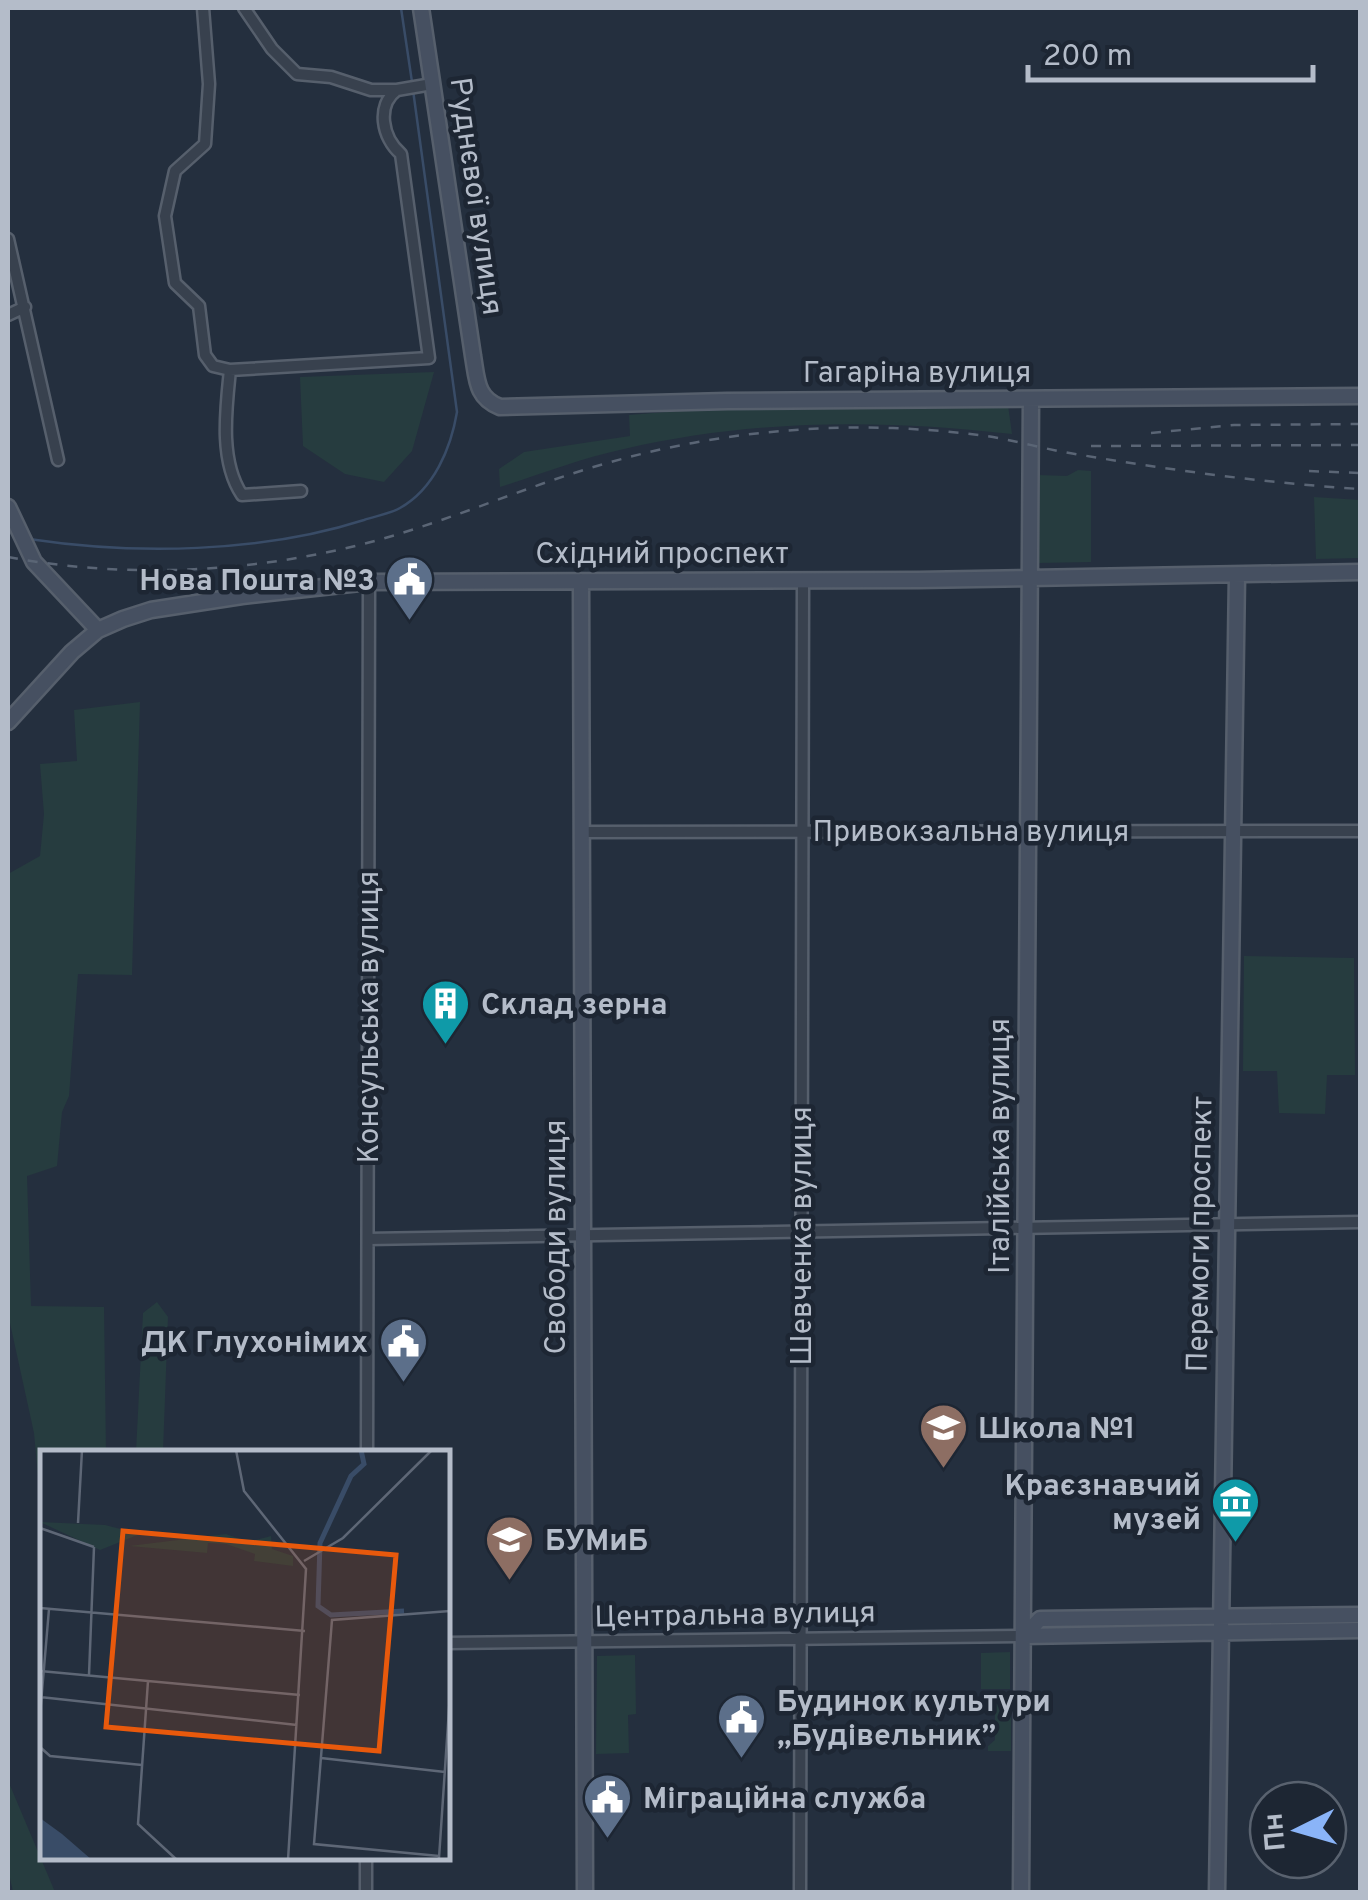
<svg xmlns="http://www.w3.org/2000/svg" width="1368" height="1900" viewBox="0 0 1368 1900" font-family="Overpass,sans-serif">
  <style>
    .green { fill: #263c3f }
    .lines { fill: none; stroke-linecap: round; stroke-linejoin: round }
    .stream { stroke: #394c67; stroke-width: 2.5 }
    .street-casing { stroke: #565f6c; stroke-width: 15 }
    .secondary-casing { stroke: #565f6c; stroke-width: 19 }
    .street { stroke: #38414e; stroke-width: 10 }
    .secondary { stroke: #465061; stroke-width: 14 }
    .rail { stroke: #5a6575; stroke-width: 2.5; stroke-dasharray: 10 10; stroke-linecap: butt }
    .labels { text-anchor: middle; stroke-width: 9; stroke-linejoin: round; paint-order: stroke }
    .street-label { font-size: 30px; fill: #b4bcc9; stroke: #1d2633 }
    .poi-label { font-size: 30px; font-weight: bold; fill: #b4bcc9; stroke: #1d2633; text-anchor: start }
    .inset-river { fill: none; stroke: #394c67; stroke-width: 5 }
    .inset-road { fill: none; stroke: #5e6776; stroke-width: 2.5 }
    .view { fill: #e8590c; fill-opacity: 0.15; stroke: #e8590c; stroke-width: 5 }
    .inset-edge { fill: none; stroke: #b4bcc9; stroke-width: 5 }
  </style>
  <rect width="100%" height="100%" fill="#242f3e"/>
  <path class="green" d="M 434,372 L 412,451 L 384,482 L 345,474 L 303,446 L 300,377 Z
    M 1008,405 L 1012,434 C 882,419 753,419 624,449 C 582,458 541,474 500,487 L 499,469 L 524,452 L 630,436 L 629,415 L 727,407 Z
    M 1078,470 L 1091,471 L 1091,562 L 1037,563 L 1037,475 L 1067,476 Z
    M 1314,497 L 1360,500 L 1360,558 L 1316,559 Z
    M 140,702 L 132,975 L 78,974 L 69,1096 L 62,1112 L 57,1166 L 27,1176 L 31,1306 L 104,1307 L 106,1452 L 42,1452 L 42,1519 L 34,1433 L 8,1314 L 8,874 L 40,856 L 44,814 L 40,764 L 77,761 L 74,710 Z
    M 1244,956 L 1354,958 L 1355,1075 L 1327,1075 L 1325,1114 L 1279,1113 L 1277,1071 L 1243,1071 Z
    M 157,1302 L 168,1317 L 163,1452 L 136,1452 L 143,1313 Z
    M 1010,1652 L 1010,1689 L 981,1689 L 981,1653 Z
    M 635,1655 L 636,1714 L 628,1715 L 629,1753 L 596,1754 L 597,1656 Z
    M 1011,1703 L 1011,1751 L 988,1751 L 988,1746 L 995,1740 L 995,1704 Z
    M 8,1783 L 9,1783 L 55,1892 L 13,1892 L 8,1869 Z"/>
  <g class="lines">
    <path class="stream" d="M 401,8 L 412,82
      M 29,539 C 135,555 261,553 364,520 C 375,516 390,514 400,508 C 434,489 451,448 457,412 L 413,90"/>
    <defs>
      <path id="street" d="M 203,8 L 209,84 L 205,144 L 175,171 L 165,216 L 175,283 L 199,306 L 205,355 L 213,366 L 230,370
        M 244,8 L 272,49 L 297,74 L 331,77 L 371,90 L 397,90 L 432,84
        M 8,239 L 58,460
        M 8,315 L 25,307
        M 301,491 L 242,495 C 219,461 226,409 230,370 L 429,358 L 401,154 C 382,138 376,105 397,90
        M 581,832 L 1360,831
        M 368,1239 L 1360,1222
        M 367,1452 L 369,582
        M 448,1643 L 1024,1636
        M 366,1892 L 366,1858
        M 800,1892 L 803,580"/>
      <path id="secondary" d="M 421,8 L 473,356 C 477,379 476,398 500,407 L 727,401 L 1360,396
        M 8,507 L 34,562 L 98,630
        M 581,581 L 585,1892
        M 8,722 L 72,652 L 98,630 L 123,619 L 151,610 L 242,596 L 369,582 L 919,580 L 1360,572
        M 1024,1636 L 1040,1619 L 1360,1615
        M 1024,1636 L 1360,1630
        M 1021,1892 L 1031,400
        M 1217,1892 L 1237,576"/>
    </defs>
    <use href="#street" class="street-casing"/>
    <use href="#secondary" class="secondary-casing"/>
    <use href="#street" class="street"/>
    <use href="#secondary" class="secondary"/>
    <path class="rail" d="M 1151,433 L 1234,425 L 1360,424
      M 1091,446 L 1360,445
      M 1309,471 L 1360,473
      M 8,557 C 126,579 251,573 367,543 C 436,525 501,497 568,475 C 638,452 709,437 782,431 C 847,425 914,427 979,435 C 1011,439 1043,449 1075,454 C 1170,470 1265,483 1360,489"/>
  </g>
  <defs>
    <symbol id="civic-pin" viewBox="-11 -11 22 30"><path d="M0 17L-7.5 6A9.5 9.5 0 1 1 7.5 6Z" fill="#5c6f8a" stroke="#1d2633"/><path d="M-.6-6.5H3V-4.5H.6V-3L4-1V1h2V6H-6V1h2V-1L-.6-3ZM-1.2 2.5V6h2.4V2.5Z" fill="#fff"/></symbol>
    <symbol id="building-pin" viewBox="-11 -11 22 30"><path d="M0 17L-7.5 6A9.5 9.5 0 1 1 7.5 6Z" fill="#0f9aa8" stroke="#1d2633"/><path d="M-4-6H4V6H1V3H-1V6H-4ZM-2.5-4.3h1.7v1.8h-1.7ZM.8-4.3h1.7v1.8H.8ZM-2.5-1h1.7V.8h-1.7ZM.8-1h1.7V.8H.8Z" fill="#fff"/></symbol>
    <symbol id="school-pin" viewBox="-11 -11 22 30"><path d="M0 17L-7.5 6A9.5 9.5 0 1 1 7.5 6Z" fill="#8d6e63" stroke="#1d2633"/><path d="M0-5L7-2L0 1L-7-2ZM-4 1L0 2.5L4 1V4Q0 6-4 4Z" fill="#fff"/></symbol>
    <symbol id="museum-pin" viewBox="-11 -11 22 30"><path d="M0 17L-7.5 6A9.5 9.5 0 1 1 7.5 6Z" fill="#0f9aa8" stroke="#1d2633"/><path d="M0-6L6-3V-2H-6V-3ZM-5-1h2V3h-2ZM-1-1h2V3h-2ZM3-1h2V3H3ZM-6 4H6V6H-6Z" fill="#fff"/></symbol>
    <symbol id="university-pin" viewBox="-11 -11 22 30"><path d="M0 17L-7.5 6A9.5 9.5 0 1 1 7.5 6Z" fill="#8d6e63" stroke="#1d2633"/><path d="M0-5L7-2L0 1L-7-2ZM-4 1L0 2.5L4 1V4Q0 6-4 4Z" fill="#fff"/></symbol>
  </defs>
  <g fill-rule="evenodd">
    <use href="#civic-pin" x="382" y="552" width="55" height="75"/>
    <use href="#building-pin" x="418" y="976" width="55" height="75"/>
    <use href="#civic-pin" x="376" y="1314" width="55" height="75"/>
    <use href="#school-pin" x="916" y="1400" width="55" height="75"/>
    <use href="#museum-pin" x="1208" y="1474" width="55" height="75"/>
    <use href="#university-pin" x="482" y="1512" width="55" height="75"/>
    <use href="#civic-pin" x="714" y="1690" width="55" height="75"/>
    <use href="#civic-pin" x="580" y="1770" width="55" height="75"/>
  </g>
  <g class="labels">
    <g class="street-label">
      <text transform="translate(477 196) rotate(82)" y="10">Руднєвої вулиця</text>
      <text x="917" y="382">Гагаріна вулиця</text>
      <text x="662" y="563">Східний проспект</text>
      <text x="971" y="841">Привокзальна вулиця</text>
      <text transform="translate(368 1017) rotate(-90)" y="10">Консульська вулиця</text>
      <text transform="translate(999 1146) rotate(-90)" y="10">Італійська вулиця</text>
      <text transform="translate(1199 1234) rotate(-89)" y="10">Перемоги проспект</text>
      <text transform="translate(801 1236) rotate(-90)" y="10">Шевченка вулиця</text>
      <text transform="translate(555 1237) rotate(-90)" y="10">Свободи вулиця</text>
      <text transform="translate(735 1614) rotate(-1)" y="10">Центральна вулиця</text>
    </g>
    <g class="poi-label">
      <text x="375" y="590" text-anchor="end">Нова Пошта №3</text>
      <text x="481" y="1014">Склад зерна</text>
      <text x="368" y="1352" text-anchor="end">ДК Глухонімих</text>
      <text x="978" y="1438">Школа №1</text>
      <text x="1201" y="1495" text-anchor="end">Краєзнавчий<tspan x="1201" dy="34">музей</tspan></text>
      <text x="545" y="1550">БУМиБ</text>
      <text x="777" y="1711">Будинок культури<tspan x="777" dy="34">„Будівельник”</tspan></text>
      <text x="643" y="1808">Міграційна служба</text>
    </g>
  </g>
  <g transform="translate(40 1450)">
    <rect width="410" height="410" fill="#242f3e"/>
    <path d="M 0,72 L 65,75 L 100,84 L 60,100 ZM 186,84 L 208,92 L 231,86 L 232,99 L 253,106 L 253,116 L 214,111 L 215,104 L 186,94 L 168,93 L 167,103 L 89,96 Z" fill="#263c3f"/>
    <path d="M 0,368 L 22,384 L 52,410 L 0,410 Z" fill="#394c67"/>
    <path class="inset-river" d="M 321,0 L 324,14 L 311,26 L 280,93 L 278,156 L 291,165 L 364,161"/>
    <path class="inset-road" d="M 196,0 L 204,41 L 266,119 L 248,410M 38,73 L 42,0M 0,78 L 54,97M 264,111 L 303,88 L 392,0M 0,158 L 265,181M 0,221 L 260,245M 49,225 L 54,97M 108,231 L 98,374 L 137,410M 0,247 L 257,275M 0,265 L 9,159M 0,297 L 10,306 L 102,315M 281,308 L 405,322M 399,406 L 274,394 L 292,170 L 410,161M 399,408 L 410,244"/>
    <path class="view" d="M 83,81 L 356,105 L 339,301 L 66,277 Z"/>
    <rect width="410" height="410" class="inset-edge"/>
  </g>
  <rect width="1368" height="1900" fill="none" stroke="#b4bcc9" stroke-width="20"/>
  <g transform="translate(1298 1830) rotate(265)"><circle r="48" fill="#1d2633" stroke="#59626f" stroke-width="2.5"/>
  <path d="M0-8L18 38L0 25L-18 38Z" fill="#8ab4f8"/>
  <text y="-15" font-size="28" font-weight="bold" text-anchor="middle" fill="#b4bcc9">Пн</text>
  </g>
  <path d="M1028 65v15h285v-15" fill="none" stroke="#b4bcc9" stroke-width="5"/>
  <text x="1043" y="65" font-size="30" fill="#b4bcc9" stroke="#1d2633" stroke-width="8" paint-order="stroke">200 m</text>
</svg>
